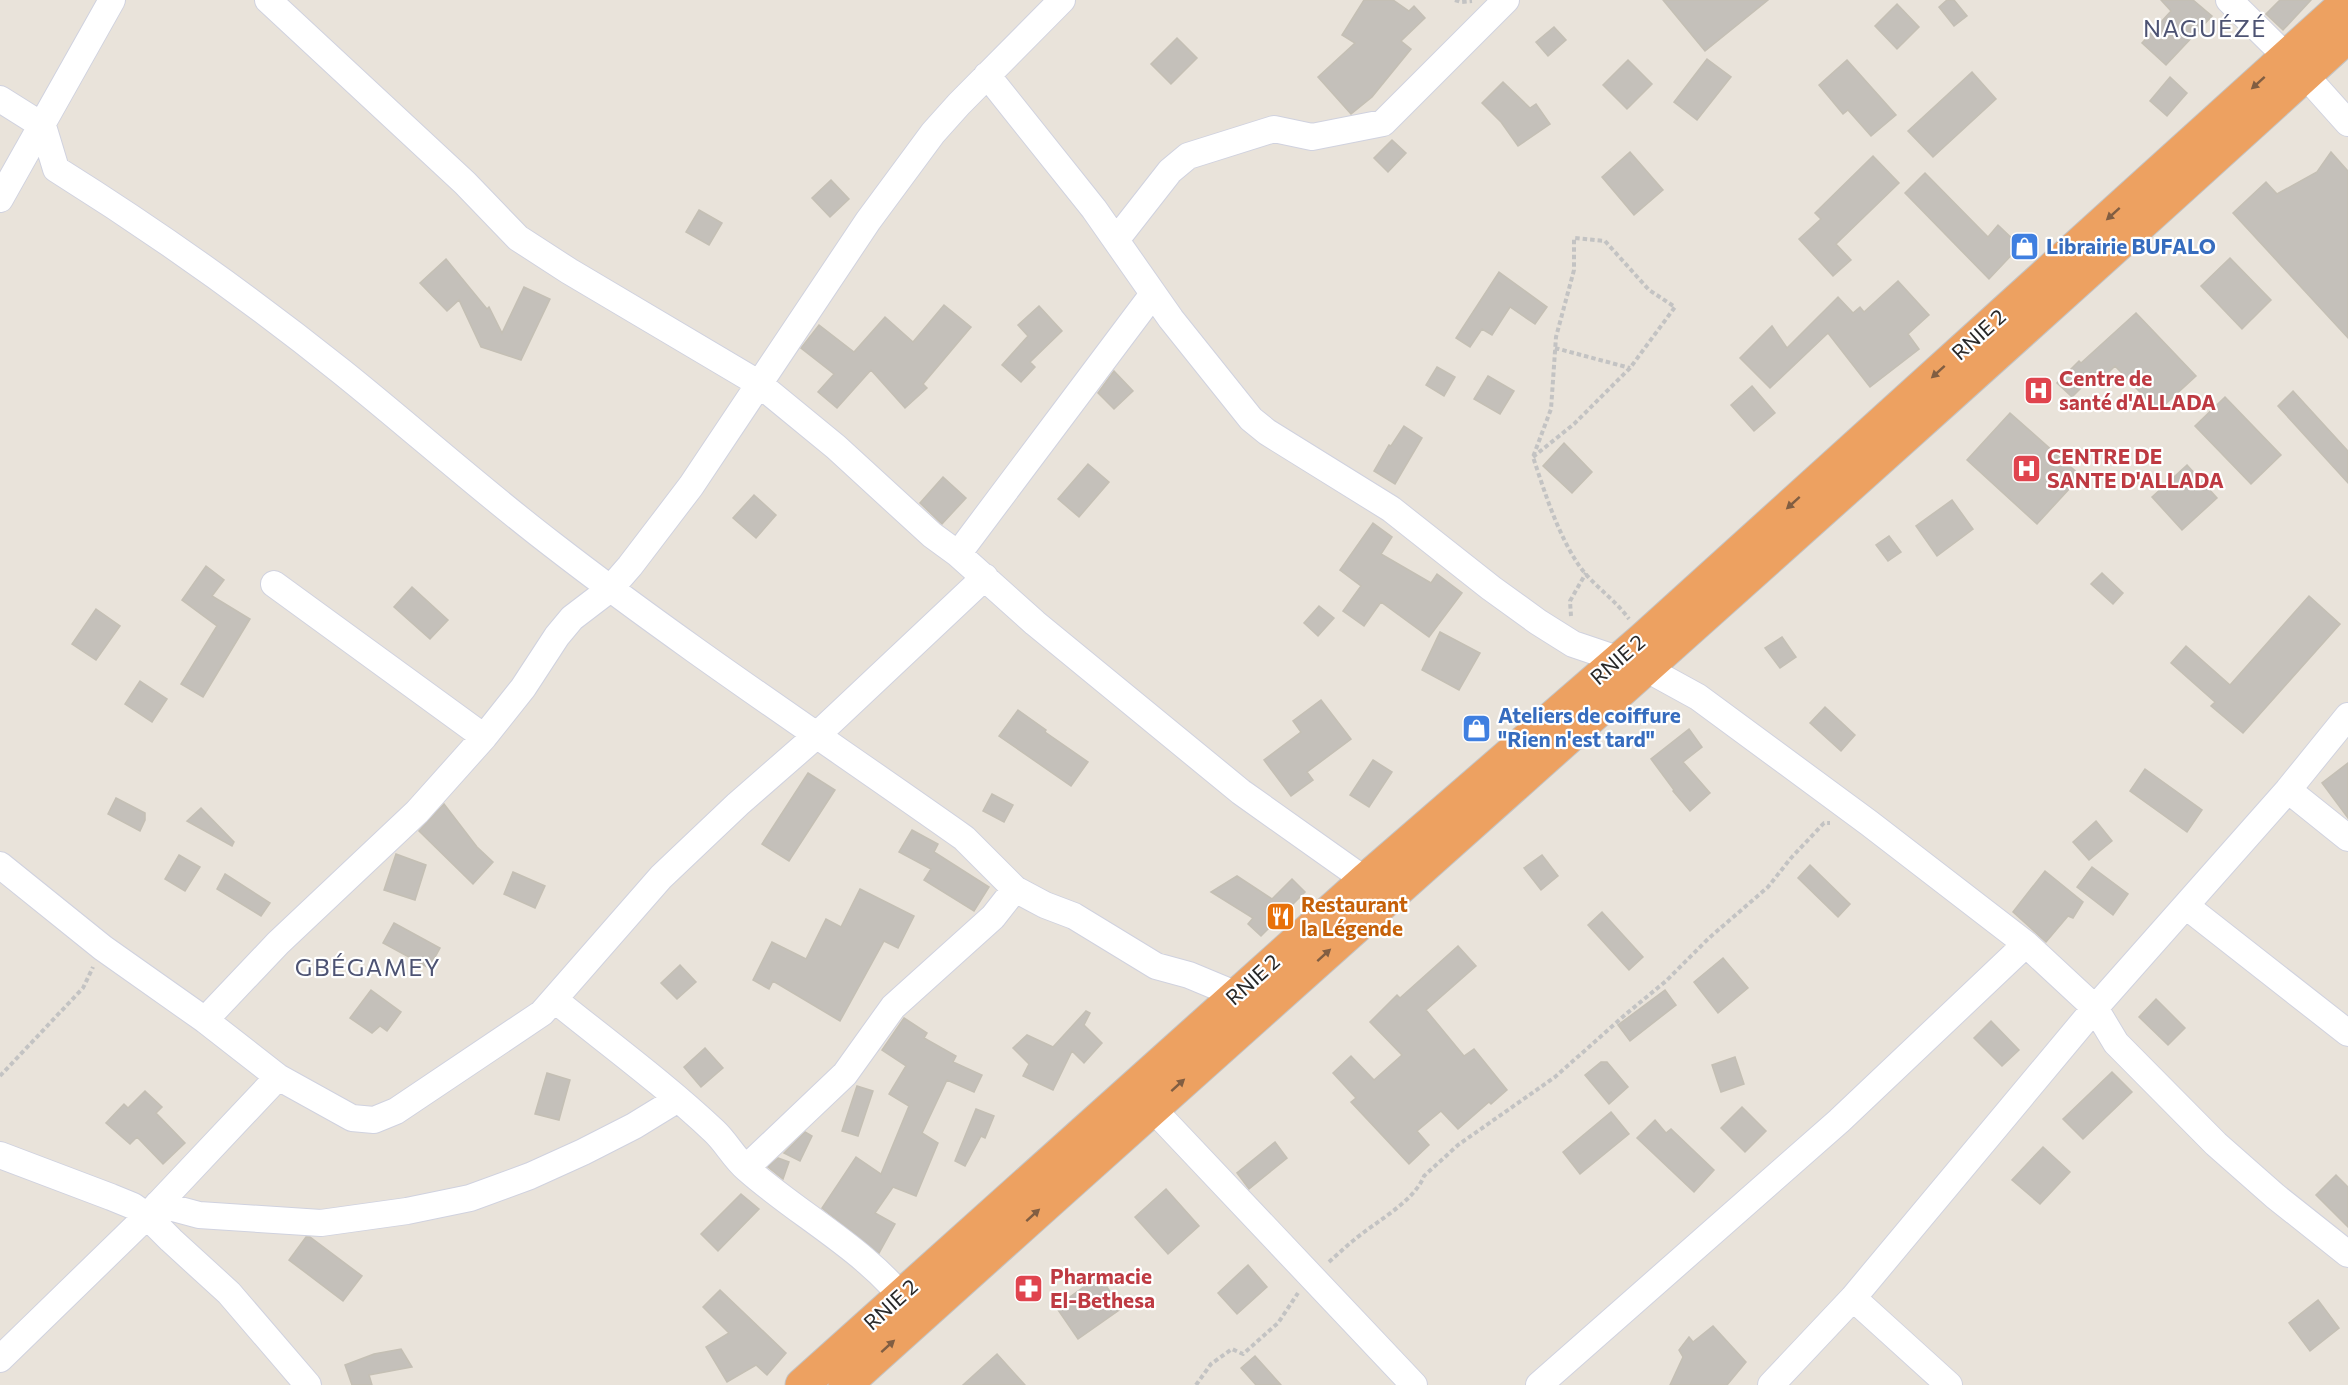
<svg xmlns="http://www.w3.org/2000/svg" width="2348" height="1385" viewBox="0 0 2348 1385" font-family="Commissioner,sans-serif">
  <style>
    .building { fill: #c4c0ba; stroke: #c4bfb4; stroke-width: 1.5 }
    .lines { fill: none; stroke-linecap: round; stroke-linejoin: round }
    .street-casing { stroke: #d0d2df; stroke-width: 28 }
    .highway-casing { stroke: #c3c3c3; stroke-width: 35 }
    .path { stroke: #c3c3c3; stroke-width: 4; stroke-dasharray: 4.5 3; stroke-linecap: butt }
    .street { stroke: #fff; stroke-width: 26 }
    .highway { stroke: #eda161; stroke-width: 33 }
    .oneway { fill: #815e42 }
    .labels { text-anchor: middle; stroke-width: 4.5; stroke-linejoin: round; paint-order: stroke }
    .shop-label { font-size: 21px; font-weight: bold; fill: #366cbe; stroke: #fff; text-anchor: start }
    .street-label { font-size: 21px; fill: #282828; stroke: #fff }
    .health-label { font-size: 21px; font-weight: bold; fill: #be3a42; stroke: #fff; text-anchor: start }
    .food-label { font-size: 21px; font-weight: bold; fill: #c56008; stroke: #fff; text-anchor: start }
    .quarter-label { font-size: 24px; letter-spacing: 1.5px; fill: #4d5373; stroke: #fff }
  </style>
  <rect width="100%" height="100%" fill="#e9e3da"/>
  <path class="building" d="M 1364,0 L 1393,0 L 1409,11 L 1414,6 L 1425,18 L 1401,41 L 1411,49 L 1372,97 L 1351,114 L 1318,77 L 1355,43 L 1342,35 Z
    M 1663,0 L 1768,0 L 1705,51 Z
    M 1947,0 L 1954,0 L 1967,16 L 1954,26 L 1939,7 Z
    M 2161,0 L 2193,0 L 2212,16 L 2166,65 L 2142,43 L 2171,11 Z
    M 2280,0 L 2311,0 L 2283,30 L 2266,14 Z
    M 1897,4 L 1919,27 L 1897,49 L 1875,26 Z
    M 1554,27 L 1566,40 L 1548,56 L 1536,42 Z
    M 1177,38 L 1197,58 L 1171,84 L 1151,64 Z
    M 1707,59 L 1731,77 L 1697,120 L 1674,102 Z
    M 1628,60 L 1652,84 L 1627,109 L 1603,85 Z
    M 1847,60 L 1896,115 L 1871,136 L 1848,110 L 1843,114 L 1819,85 Z
    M 1972,72 L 1996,99 L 1933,157 L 1908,131 Z
    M 2170,77 L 2187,93 L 2167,116 L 2150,101 Z
    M 1503,82 L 1530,108 L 1536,104 L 1550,124 L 1518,146 L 1501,122 L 1482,103 Z
    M 1392,140 L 1406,153 L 1388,172 L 1374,158 Z
    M 1630,152 L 1663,190 L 1634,215 L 1602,177 Z
    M 2331,152 L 2348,171 L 2348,338 L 2233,213 L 2266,182 L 2277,194 L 2317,172 Z
    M 1873,156 L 1899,183 L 1836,244 L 1851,260 L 1833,276 L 1799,239 L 1821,219 L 1815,213 Z
    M 1925,173 L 1988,237 L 1998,225 L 2020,246 L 1989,279 L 1905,193 Z
    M 831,180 L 849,199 L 830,217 L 812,198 Z
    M 699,210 L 722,223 L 709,245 L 686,232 Z
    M 2230,258 L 2271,300 L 2242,329 L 2201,286 Z
    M 446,259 L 487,309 L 489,307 L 502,333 L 524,287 L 550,299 L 521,360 L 481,347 L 459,300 L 447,311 L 420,283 Z
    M 1499,272 L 1547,307 L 1535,324 L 1510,307 L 1492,335 L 1482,329 L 1470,347 L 1456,338 Z
    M 1898,281 L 1929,315 L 1908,334 L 1919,349 L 1870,387 L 1828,333 L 1770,388 L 1740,358 L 1772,326 L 1787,348 L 1838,297 L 1853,313 L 1860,307 L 1864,312 Z
    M 944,305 L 971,327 L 923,384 L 927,388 L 905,408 L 871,370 L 837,408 L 818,392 L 834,374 L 801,348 L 819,325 L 854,352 L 885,317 L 913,342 Z
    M 1039,306 L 1062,331 L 1030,362 L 1035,367 L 1021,382 L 1002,365 L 1028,336 L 1018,325 Z
    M 2136,313 L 2196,376 L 2158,411 L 2115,366 L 2102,379 L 2096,373 L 2072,397 L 2057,383 L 2079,361 L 2081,363 Z
    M 1437,367 L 1455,377 L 1444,396 L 1426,385 Z
    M 1114,371 L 1133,391 L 1114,409 L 1098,393 Z
    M 1488,376 L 1514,391 L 1500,414 L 1474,399 Z
    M 1752,386 L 1775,413 L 1754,431 L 1731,405 Z
    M 2293,391 L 2348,451 L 2348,483 L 2278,406 Z
    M 2225,397 L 2281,455 L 2251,484 L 2195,426 Z
    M 2010,413 L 2081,476 L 2037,524 L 1967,460 Z
    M 1404,426 L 1422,438 L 1395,484 L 1374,471 L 1389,445 L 1391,446 Z
    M 1564,443 L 1592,472 L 1572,493 L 1543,466 Z
    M 1088,464 L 1109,482 L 1079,517 L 1058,499 Z
    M 2187,465 L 2217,498 L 2182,530 L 2152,497 Z
    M 943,477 L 966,498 L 942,524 L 920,503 Z
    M 754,495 L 776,515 L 756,538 L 733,518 Z
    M 1952,500 L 1973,529 L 1937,556 L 1916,526 Z
    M 1373,523 L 1392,537 L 1381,554 L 1431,583 L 1437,574 L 1462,593 L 1429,637 L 1381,602 L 1364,626 L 1343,611 L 1361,586 L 1340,570 Z
    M 1889,536 L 1901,552 L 1888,561 L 1876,545 Z
    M 206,566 L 224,580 L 212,596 L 250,619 L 203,697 L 181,684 L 217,626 L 182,600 Z
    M 2102,573 L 2123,593 L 2113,604 L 2091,584 Z
    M 412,587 L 448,620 L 430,639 L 394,607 Z
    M 2309,596 L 2340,624 L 2243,733 L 2211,706 L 2215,702 L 2171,663 L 2186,646 L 2230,685 Z
    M 1319,606 L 1334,618 L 1318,636 L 1304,623 Z
    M 96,609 L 120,626 L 96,660 L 72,644 Z
    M 1440,632 L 1480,653 L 1459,690 L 1422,670 Z
    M 1782,637 L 1796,657 L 1780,668 L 1765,648 Z
    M 140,681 L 167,699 L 152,722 L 125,704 Z
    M 1321,700 L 1351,739 L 1307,772 L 1313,780 L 1291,796 L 1264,760 L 1301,732 L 1293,721 Z
    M 1825,707 L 1855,735 L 1841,751 L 1810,723 Z
    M 1018,710 L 1046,730 L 1045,732 L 1088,762 L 1071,786 L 999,736 Z
    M 1689,729 L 1702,747 L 1683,762 L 1710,793 L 1690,811 L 1673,791 L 1674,790 L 1651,759 Z
    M 1373,760 L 1392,772 L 1369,807 L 1350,795 Z
    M 2348,763 L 2348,818 L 2322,783 Z
    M 2145,769 L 2202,810 L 2187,832 L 2130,791 Z
    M 808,773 L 835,790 L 789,861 L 762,844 Z
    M 992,794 L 1013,805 L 1004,822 L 983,811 Z
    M 116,798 L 145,813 L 145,820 L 140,831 L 108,814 Z
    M 444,804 L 477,847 L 493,862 L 473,884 L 419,831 Z
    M 201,808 L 234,842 L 232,846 L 187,821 Z
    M 2096,821 L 2112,841 L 2089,860 L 2073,842 Z
    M 912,830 L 938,844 L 934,852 L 989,887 L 974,911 L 924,880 L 931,869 L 899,852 Z
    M 396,854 L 426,865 L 415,900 L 384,890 Z
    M 179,855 L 200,867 L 185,891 L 165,879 Z
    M 1542,855 L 1558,876 L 1541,890 L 1524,868 Z
    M 1810,865 L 1850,904 L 1838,917 L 1798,878 Z
    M 2092,867 L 2128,894 L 2113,915 L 2077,887 Z
    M 2045,871 L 2083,902 L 2073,918 L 2068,916 L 2046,942 L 2013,912 Z
    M 513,872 L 545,886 L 535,908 L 504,894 Z
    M 225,874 L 270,903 L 261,916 L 217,889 Z
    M 1237,876 L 1272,899 L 1292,879 L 1305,892 L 1261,936 L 1248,924 L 1253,918 L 1211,892 Z
    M 860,889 L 914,916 L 898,948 L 884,941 L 840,1021 L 773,981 L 769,989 L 753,980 L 772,942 L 806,959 L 826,919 L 841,927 Z
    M 1602,912 L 1643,957 L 1629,970 L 1588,925 Z
    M 394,923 L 440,948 L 429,968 L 383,943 Z
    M 1458,946 L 1476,966 L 1426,1010 L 1464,1056 L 1474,1049 L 1507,1090 L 1491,1104 L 1489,1102 L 1458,1129 L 1441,1111 L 1417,1131 L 1429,1145 L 1409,1164 L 1351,1102 L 1356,1098 L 1333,1073 L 1351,1056 L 1374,1080 L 1402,1055 L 1370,1022 L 1397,995 L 1400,998 Z
    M 1723,958 L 1748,988 L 1718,1013 L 1694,982 Z
    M 680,965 L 696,982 L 677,999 L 661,983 Z
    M 371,990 L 401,1012 L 387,1031 L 380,1026 L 372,1033 L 350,1018 Z
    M 1665,990 L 1676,1005 L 1630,1041 L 1618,1025 Z
    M 2156,999 L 2185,1028 L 2168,1045 L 2139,1017 Z
    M 1086,1011 L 1090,1013 L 1084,1025 L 1102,1043 L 1084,1063 L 1072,1051 L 1053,1090 L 1023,1076 L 1029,1064 L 1013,1048 L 1027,1035 L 1053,1047 Z
    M 904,1018 L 927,1033 L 924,1038 L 956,1056 L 953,1062 L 982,1075 L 974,1092 L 947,1080 L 922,1133 L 938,1143 L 916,1196 L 893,1187 L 875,1213 L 895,1224 L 879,1253 L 822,1208 L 856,1157 L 881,1174 L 909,1106 L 889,1094 L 906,1066 L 882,1050 Z
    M 1991,1021 L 2019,1050 L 2002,1066 L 1974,1038 Z
    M 705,1048 L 723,1068 L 701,1087 L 684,1067 Z
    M 1735,1057 L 1744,1084 L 1721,1092 L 1712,1065 Z
    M 1601,1062 L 1607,1062 L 1628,1087 L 1609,1104 L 1585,1075 Z
    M 2112,1072 L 2132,1092 L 2083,1139 L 2063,1119 Z
    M 547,1073 L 570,1080 L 559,1120 L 535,1114 Z
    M 857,1086 L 873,1091 L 858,1136 L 842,1131 Z
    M 145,1091 L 162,1107 L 156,1113 L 185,1143 L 163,1164 L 137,1137 L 130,1144 L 106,1123 L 124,1104 L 128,1108 Z
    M 1742,1107 L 1766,1131 L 1745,1152 L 1721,1128 Z
    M 976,1109 L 994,1116 L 985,1138 L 981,1136 L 965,1166 L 955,1161 Z
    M 1611,1112 L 1629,1134 L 1580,1174 L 1563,1152 Z
    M 1655,1120 L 1666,1133 L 1671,1129 L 1714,1170 L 1694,1192 L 1637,1138 Z
    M 805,1132 L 812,1136 L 800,1161 L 784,1153 Z
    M 1275,1142 L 1287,1158 L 1249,1189 L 1237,1173 Z
    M 2043,1147 L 2070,1172 L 2040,1204 L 2012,1180 Z
    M 778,1158 L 789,1162 L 783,1179 L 768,1167 Z
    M 2336,1175 L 2348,1187 L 2348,1227 L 2316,1195 Z
    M 1166,1189 L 1199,1226 L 1168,1254 L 1135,1217 Z
    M 741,1194 L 759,1209 L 718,1251 L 701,1234 Z
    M 306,1237 L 310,1237 L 362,1276 L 343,1301 L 289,1260 Z
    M 1248,1265 L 1267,1287 L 1237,1314 L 1218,1293 Z
    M 1099,1276 L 1122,1308 L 1078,1339 L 1056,1307 Z
    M 720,1290 L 786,1353 L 767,1375 L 756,1365 L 727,1382 L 706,1347 L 729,1333 L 703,1307 Z
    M 2318,1300 L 2339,1328 L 2310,1351 L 2289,1323 Z
    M 1713,1326 L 1746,1362 L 1727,1385 L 1670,1385 L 1683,1357 L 1679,1350 L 1689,1337 L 1693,1342 Z
    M 401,1349 L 412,1367 L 369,1375 L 372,1385 L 352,1385 L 345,1365 L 374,1354 Z
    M 997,1354 L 1025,1385 L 963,1385 Z
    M 1255,1356 L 1281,1385 L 1256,1385 L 1241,1368 Z"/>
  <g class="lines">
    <defs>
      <path id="street" d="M 268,0 L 465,183 L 518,238 L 569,271 L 758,383 L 836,447 L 932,535 L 958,554 L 1035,623 L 1241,792 L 1365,880
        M 2229,0 L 2305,75 L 2348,123
        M 987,75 L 1094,209 L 1171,319 L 1251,419 L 1267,432 L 1391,509 L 1491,588 L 1538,622 L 1573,644 L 1647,669 L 1698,697 L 1869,823 L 2026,944 L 2095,1008 L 2116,1043 L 2216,1144 L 2275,1196 L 2348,1254
        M 0,99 L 43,126 L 56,169 C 155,231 251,299 342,372 C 413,429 481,490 553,545 C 686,648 827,741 964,838 L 1015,889 L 993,917 L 893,1007 L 845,1074 L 746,1168
        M 0,199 L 112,0
        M 1116,240 L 1170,171 L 1188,156 L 1274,129 L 1312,137 L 1383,123 L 1506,0
        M 958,554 L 1153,294
        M 274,584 L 484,737
        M 2288,790 L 2348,838
        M 0,865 L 103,948 L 205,1020 L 278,1077 L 352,1118 L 374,1120 L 396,1111 L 542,1013 L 661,877 L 738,804 L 817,735 L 985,577
        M 1015,889 L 1045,905 L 1074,916 L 1156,966 L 1189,975 L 1237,995
        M 2186,906 L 2348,1033
        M 555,1000 C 608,1043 664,1084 714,1131 C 726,1142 734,1158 747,1169 C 801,1217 870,1251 913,1311
        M 205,1020 L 278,943 L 417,812 L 484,737 L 523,688 L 557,636 L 572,618 L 610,589 L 630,566 L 691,486 L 868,221 L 933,133 L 959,104 L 1062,0
        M 1152,1108 L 1414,1385
        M 0,1155 L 111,1197 L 133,1206 L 147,1216 L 171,1240 L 229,1293 L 308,1385
        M 158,1204 L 199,1215 L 321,1223 L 407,1211 L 470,1198 L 530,1176 L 583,1152 L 634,1126 L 678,1099
        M 1853,1298 L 1949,1385
        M 0,1359 L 147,1216 L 278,1077
        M 1539,1385 L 1839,1121 L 2026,944
        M 1771,1385 L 1853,1298 L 2095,1008 L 2288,790 L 2348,716"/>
      <path id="highway" d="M 802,1385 L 1365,880 L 1643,639 L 2348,1
        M 845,1385 C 1345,934 1850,490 2348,36"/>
    </defs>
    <use href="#street" class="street-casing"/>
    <use href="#highway" class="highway-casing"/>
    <path class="path" d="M 1455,0 L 1461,2 L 1472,1
      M 1555,348 L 1630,368
      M 1533,457 L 1574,424 L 1630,368 L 1675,307 L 1649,290 L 1605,241 L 1574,238 L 1574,270 L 1556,337 L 1551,409 L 1533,457 C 1545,493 1557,532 1578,564 C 1591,584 1614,598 1629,619
      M 1571,616 L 1570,601 L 1586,573
      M 0,1076 L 83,988 L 93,967
      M 1329,1262 C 1337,1255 1345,1247 1354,1240 C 1375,1222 1414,1202 1424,1176 L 1458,1145 L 1555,1077 L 1626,1014 L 1666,981 L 1709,938 L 1768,887 L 1791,858 L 1824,823 L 1830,823
      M 1196,1385 L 1211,1364 L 1232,1349 L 1243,1354 L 1278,1323 L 1298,1293"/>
    <use href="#street" class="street"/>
    <use href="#highway" class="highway"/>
  </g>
  <defs><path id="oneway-solid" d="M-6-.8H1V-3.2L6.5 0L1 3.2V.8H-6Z" transform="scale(1.5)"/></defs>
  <g class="oneway">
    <use href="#oneway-solid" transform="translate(2258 83) rotate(138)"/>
    <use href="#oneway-solid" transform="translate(2113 214) rotate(138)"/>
    <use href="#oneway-solid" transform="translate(1938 372) rotate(138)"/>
    <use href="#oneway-solid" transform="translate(1793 503) rotate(138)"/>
    <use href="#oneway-solid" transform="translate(1324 955) rotate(-42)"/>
    <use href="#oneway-solid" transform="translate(1178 1085) rotate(-42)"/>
    <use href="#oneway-solid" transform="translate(1033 1215) rotate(-42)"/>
    <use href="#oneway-solid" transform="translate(888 1346) rotate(-42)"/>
  </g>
  <defs>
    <symbol id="shop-square" viewBox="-11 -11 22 22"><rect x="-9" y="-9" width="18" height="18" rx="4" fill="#3f7fe0" stroke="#fff"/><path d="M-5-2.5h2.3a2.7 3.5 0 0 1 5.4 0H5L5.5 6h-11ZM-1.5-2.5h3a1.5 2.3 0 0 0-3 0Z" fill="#fff"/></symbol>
    <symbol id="hospital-square" viewBox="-11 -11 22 22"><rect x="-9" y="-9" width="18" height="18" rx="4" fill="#e0444e" stroke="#fff"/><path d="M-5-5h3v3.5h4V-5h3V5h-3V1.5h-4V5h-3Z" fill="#fff"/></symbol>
    <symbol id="restaurant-square" viewBox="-11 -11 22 22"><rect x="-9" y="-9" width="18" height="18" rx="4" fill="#e8710a" stroke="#fff"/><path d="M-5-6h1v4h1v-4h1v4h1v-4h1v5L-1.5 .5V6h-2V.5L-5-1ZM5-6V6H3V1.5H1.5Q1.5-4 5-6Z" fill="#fff"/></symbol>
    <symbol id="pharmacy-square" viewBox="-11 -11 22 22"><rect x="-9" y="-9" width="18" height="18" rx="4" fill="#e0444e" stroke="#fff"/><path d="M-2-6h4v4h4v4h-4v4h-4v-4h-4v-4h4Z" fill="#fff"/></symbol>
  </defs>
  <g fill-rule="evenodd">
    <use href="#shop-square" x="2008" y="230" width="33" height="33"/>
    <use href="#hospital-square" x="2022" y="374" width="33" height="33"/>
    <use href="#hospital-square" x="2010" y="452" width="33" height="33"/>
    <use href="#shop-square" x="1460" y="712" width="33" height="33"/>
    <use href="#restaurant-square" x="1264" y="900" width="33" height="33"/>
    <use href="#pharmacy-square" x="1012" y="1272" width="33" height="33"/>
  </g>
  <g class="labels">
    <g class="shop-label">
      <text x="2046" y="254">Librairie BUFALO</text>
      <text x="1498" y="723">Ateliers de coiffure<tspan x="1498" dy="24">"Rien n'est tard"</tspan></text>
    </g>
    <g class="street-label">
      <text transform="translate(1979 335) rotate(-42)" y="7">RNIE 2</text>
      <text transform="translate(1618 660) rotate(-41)" y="7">RNIE 2</text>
      <text transform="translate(1253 980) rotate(-42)" y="7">RNIE 2</text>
      <text transform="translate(891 1305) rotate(-42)" y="7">RNIE 2</text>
    </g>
    <g class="health-label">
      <text x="2059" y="386">Centre de<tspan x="2059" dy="24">santé d'ALLADA</tspan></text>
      <text x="2047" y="464">CENTRE DE<tspan x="2047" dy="24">SANTE D'ALLADA</tspan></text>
      <text x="1050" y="1284">Pharmacie<tspan x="1050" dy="24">El-Bethesa</tspan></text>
    </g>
    <g class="food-label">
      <text x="1301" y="912">Restaurant<tspan x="1301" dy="24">la Légende</tspan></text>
    </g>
    <g class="quarter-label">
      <text x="2205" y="37">NAGUÉZÉ</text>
      <text x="368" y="976">GBÉGAMEY</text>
    </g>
  </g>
</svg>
